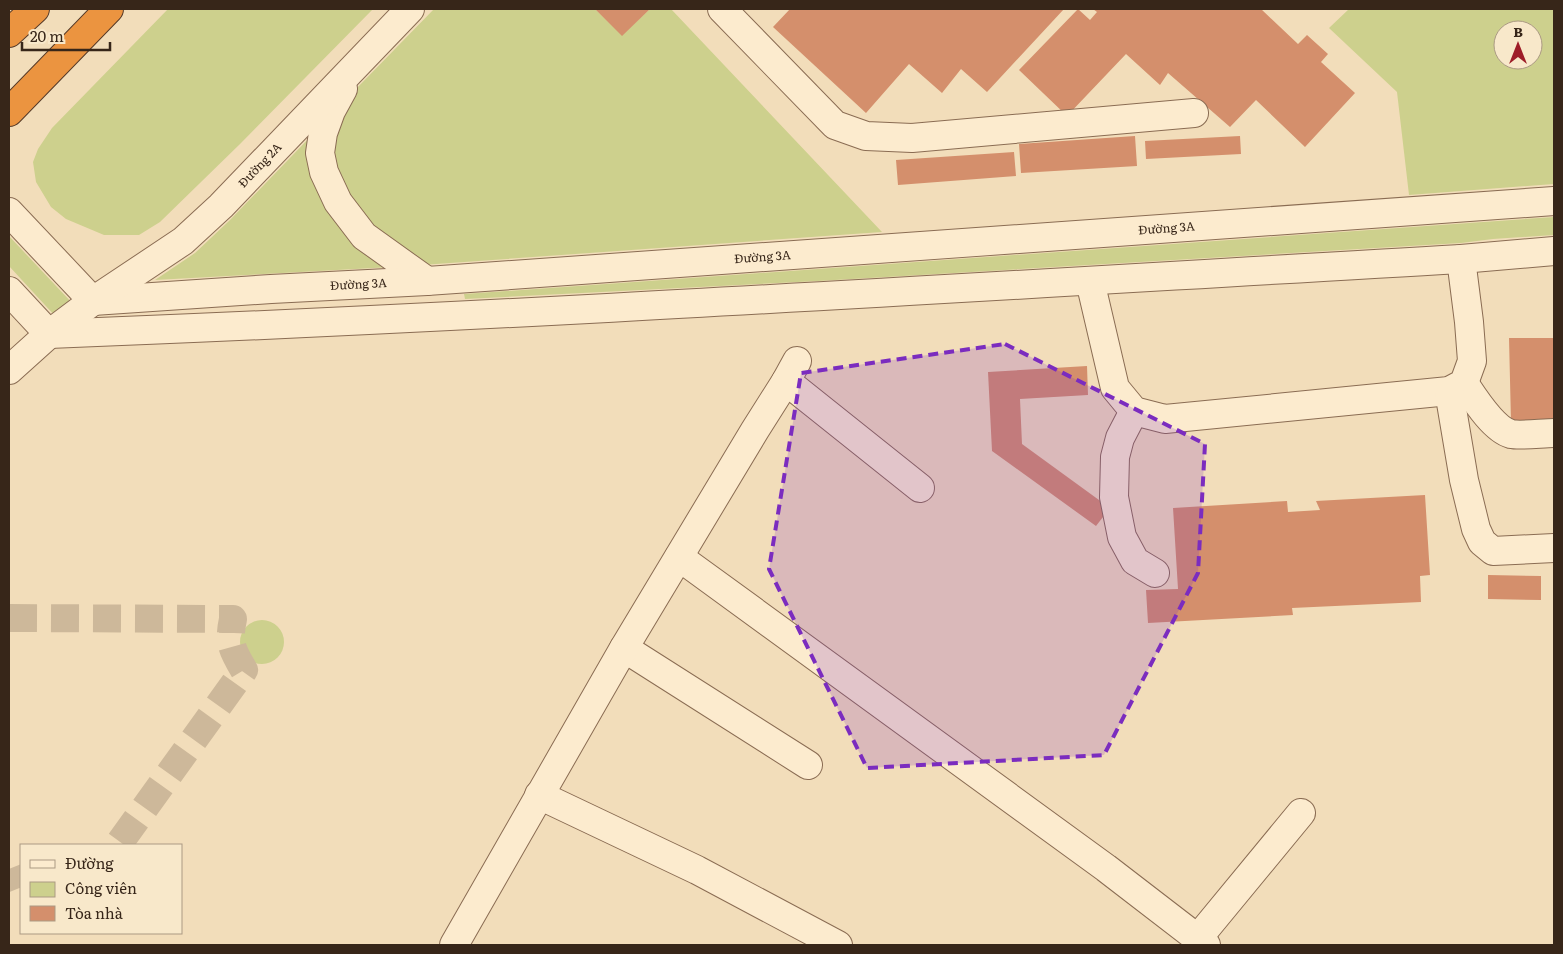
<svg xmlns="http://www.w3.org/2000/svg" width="1563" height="954" viewBox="0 0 1563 954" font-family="Literata,serif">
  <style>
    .green { fill: #cdd08d; fill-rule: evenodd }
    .building { fill: #d48f6c }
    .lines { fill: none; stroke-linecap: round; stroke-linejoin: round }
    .minor-tunnel { stroke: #cdb89a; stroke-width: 28; stroke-dasharray: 28 14; stroke-linecap: butt }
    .minor-casing { stroke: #8a6c53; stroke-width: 30 }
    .highway-casing { stroke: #563a28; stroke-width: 30 }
    .minor { stroke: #fcebce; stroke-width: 28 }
    .highway { stroke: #eb9440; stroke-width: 28 }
    .marked { fill: #7b2cbf; fill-opacity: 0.2; stroke: #7b2cbf; stroke-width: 4; stroke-dasharray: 10 6; stroke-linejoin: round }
    .labels { text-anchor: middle; stroke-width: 4.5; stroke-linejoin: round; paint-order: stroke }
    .street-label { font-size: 12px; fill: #372619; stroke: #f8e8ca }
  </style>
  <rect width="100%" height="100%" fill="#f2ddba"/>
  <path class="green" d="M 168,9 L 373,9 L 240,144 L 160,222 L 139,235 L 104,235 L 66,219 L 51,207 L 36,182 L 33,162 L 38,149 L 52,128 Z
    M 434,9 L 595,9 L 622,35 L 650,9 L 671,9 L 882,232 L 422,265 L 370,228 L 333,168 L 333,134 L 354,91 Z
    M 1349,9 L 1554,9 L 1554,184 L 1409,195 L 1397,92 L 1329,28 ZM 1503,30 L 1533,30 L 1533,60 L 1503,60 Z
    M 314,133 L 392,267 L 155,280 L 195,253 L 230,220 Z
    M 1554,217 L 1554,235 L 1493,239 L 1461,243 L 818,281 L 465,299 L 464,294 Z
    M 9,236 L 73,304 L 56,317 L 9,266 Z
    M240 642a22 22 0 1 1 44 0a22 22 0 1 1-44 0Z"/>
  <path class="building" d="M 595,9 L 650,9 L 622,36 Z
    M 790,9 L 1064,9 L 987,92 L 961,69 L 942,93 L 909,64 L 866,113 L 773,27 Z
    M 1078,9 L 1090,20 L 1097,12 L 1093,9 L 1261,9 L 1298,44 L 1307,35 L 1328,54 L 1321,62 L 1355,93 L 1305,147 L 1256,100 L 1230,127 L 1168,73 L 1160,85 L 1126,54 L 1067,116 L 1019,70 Z
    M 1135,136 L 1137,166 L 1021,173 L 1019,144 Z
    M 1240,136 L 1241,154 L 1146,159 L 1145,141 Z
    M 1014,152 L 1016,176 L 898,185 L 896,160 Z
    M 1509,338 L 1554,338 L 1554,421 L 1511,422 Z
    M 1087,366 L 1088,395 L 1020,399 L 1022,444 L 1110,508 L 1096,526 L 992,451 L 988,372 Z
    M 1425,495 L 1430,575 L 1420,576 L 1421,602 L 1292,608 L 1293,615 L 1148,623 L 1146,590 L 1178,589 L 1173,508 L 1287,501 L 1288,512 L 1320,510 L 1316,501 Z
    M 1488,575 L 1541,576 L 1541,600 L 1488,599 Z"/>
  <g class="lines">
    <path class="minor-tunnel" d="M 9,618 L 233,619 C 228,642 232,650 244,670 L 118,845
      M 9,869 L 17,889"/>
    <defs>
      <g id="minor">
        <path d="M 722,9 L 835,125 L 866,136 L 912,138 L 1194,113"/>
        <path d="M 343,89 L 331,111 L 323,133 L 320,153 L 324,172 L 338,202 L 364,236 L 427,281"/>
        <path d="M 9,212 L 93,301"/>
        <path d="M 1090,281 L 1115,388 L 1134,411 L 1165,419 L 1449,391 L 1464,383 L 1472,361 L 1469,322 L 1461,259"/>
        <path d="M 9,291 L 49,334 C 520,316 990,286 1461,259 L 1554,251"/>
        <path id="s1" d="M 93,301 L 271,289 L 427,281 L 1554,201"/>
        <path id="s2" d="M 9,370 L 49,334 L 93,301 L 183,241 L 221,206 L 410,9"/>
        <path d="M 786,381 L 920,488"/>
        <path d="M 1464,383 C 1474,398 1493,429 1511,434 C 1521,436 1543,433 1554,433"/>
        <path d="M 1449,391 L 1464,480 L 1476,529 L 1482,542 L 1493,551 L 1554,548"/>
        <path d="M 1134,411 L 1120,438 L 1115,457 L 1114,497 L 1122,537 L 1135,561 L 1155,573"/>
        <path d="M 679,557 L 1106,868 L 1206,945"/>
        <path d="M 624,648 L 808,765"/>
        <path d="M 539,795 L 697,870 L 838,945"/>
        <path d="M 1198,938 L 1301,813"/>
        <path d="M 454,945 L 624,648 L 755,430 L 786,381 L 797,361"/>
      </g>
      <path id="highway" d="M 9,33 L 35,9
        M 9,112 L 109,9"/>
    </defs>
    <use href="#minor" class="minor-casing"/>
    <use href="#highway" class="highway-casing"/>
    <use href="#minor" class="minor"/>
    <use href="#highway" class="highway"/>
  </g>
  <path class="marked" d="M 1005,344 L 1205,444 L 1198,573 L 1104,755 L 867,768 L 769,569 L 801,373 Z"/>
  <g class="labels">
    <g class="street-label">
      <text dy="4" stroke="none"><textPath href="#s2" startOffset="325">Đường 2A</textPath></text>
      <text dy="4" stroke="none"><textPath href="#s1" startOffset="1076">Đường 3A</textPath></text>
      <text dy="4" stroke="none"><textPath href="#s1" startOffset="671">Đường 3A</textPath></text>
      <text dy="4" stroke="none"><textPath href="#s1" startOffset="266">Đường 3A</textPath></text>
    </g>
  </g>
  <rect width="1563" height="954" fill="none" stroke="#372619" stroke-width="20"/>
  <rect x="20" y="844" width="162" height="90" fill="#f8e8ca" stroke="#ab9a83"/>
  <rect x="30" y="860" width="25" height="8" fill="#fcebce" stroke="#ab9a83"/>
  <text x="65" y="869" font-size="15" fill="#372619">Đường</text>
  <rect x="30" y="882" width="25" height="15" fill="#cdd08d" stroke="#ab9a83"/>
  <text x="65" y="894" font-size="15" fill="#372619">Công viên</text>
  <rect x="30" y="906" width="25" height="15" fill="#d48f6c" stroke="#ab9a83"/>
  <text x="65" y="919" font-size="15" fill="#372619">Tòa nhà</text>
  <g transform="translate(1518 45)"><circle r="24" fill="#f8e8ca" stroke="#ab9a83"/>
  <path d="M0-4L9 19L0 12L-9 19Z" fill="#9e1d28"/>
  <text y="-8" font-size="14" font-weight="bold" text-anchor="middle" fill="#372619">B</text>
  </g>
  <path d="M22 42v8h88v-8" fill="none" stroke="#372619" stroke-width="2.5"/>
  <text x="30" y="42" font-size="15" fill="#372619" stroke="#f8e8ca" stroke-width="4" paint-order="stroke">20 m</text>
</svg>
